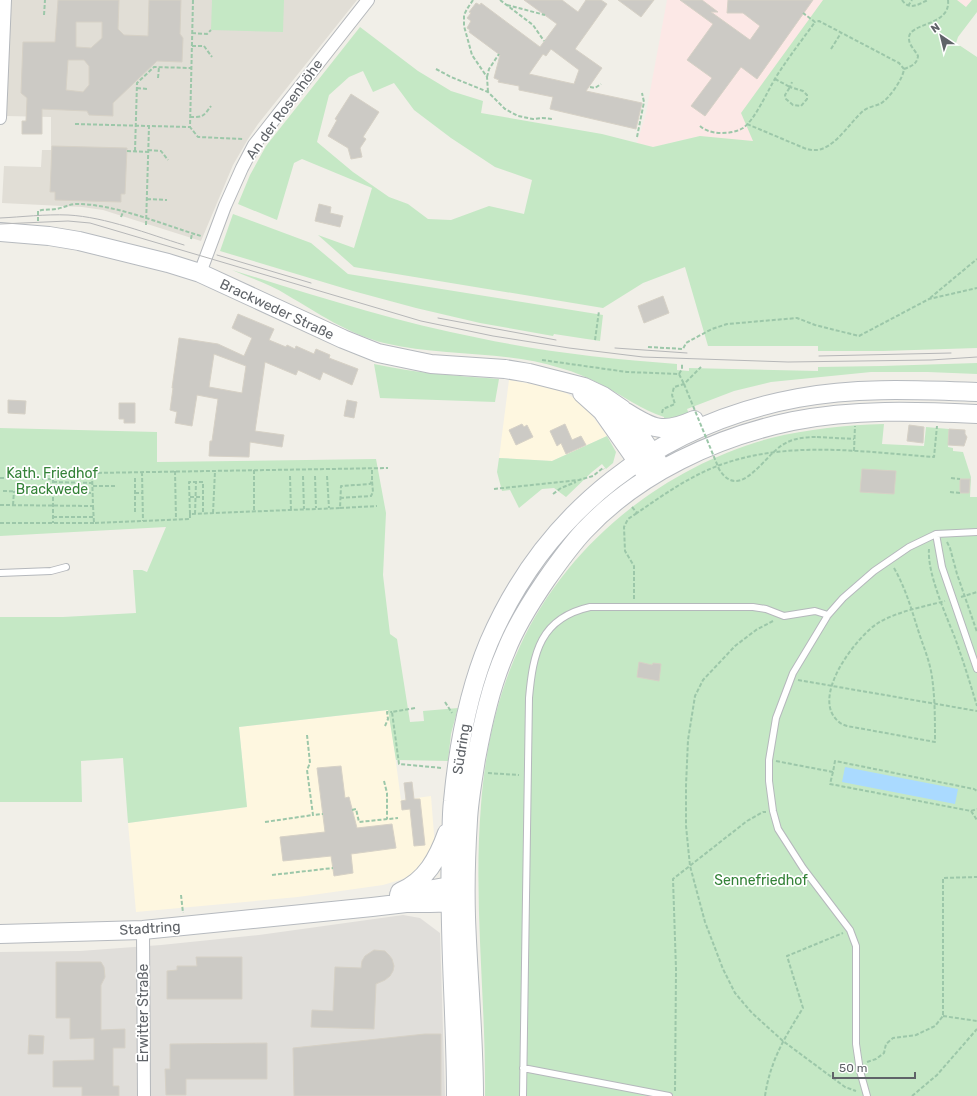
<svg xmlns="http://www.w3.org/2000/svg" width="977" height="1096" viewBox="0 0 977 1096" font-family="Rubik,sans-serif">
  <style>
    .commercial { fill: #fef7e0 }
    .industrial { fill: #e0deda }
    .education { fill: #e1ded6 }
    .medical { fill: #fce8e6 }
    .green { fill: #c5e8c5; fill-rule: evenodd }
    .water { fill: #aadaff }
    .building { fill: #cccac5; stroke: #d6d1c6; fill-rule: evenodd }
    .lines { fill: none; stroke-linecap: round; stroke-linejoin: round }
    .lane-casing { stroke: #b5b8bc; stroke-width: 8 }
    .street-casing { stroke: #b5b8bc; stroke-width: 14 }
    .secondary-casing { stroke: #b6babf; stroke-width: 20 }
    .path { stroke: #9cc7a9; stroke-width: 2; stroke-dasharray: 4 2; stroke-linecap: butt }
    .lane { stroke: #fff; stroke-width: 6 }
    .street { stroke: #fff; stroke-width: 12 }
    .secondary { stroke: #fff; stroke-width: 18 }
    .tram { stroke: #b6b7b8; stroke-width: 1 }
    .path-bridge { stroke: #9cc7a9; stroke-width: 2; stroke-dasharray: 4 2; stroke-linecap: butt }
    .labels { text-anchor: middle; stroke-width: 3.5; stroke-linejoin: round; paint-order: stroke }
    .street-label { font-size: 14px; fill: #5f6368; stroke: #fff }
    .park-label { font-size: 14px; fill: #348238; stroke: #fff }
  </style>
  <rect width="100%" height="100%" fill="#f1efe8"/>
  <path class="commercial" d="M 509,380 L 554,388 L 568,394 L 586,407 L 607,436 L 552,461 L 499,458 Z
    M 389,710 L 401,800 L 431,796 L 435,847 L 421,867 L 409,876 L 400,880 L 383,885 L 298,897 L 136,912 L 128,823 L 247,807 L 239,727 Z"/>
  <path class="industrial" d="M 403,915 L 420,918 L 440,933 L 445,1096 L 0,1096 L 0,952 L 80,951 L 161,945 L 259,935 Z"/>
  <path class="education" d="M 10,0 L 357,0 L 258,124 L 248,139 L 233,165 L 201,241 L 103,210 L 82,207 L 2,203 L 4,166 L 41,167 L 42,150 L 51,150 L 51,117 L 6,116 Z"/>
  <path class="medical" d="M 667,0 L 972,0 L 842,179 L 700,136 L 653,147 L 637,143 L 646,113 Z"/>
  <path class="green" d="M 212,0 L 284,0 L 283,32 L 211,30 Z
    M 823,0 L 957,0 L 966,7 L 972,0 L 977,0 L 977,12 L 958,37 L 956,43 L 977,57 L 977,348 L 883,351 L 818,351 L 818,346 L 708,346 L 685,267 L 643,283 L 603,308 L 354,267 L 318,235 L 354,248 L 372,188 L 302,159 L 294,163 L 277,220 L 238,204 L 250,175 L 266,146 L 360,27 L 418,71 L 451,91 L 483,101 L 481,113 L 602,134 L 653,147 L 700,136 L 753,141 L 741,113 ZM 363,71 L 373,92 L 394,83 L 414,110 L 451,138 L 495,167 L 532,180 L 524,214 L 489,206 L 451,220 L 428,219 L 408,204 L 389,197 L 353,172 L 317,142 L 329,95 L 349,77 Z
    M 233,214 L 311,243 L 348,274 L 603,315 L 600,341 L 554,334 L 553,336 L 480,323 L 416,308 L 353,291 L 220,251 Z
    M 232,270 C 313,295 395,322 479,338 C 545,352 610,359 677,364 L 677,370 L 689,371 L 689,368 L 818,371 L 818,367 L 882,366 L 977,363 L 977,374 L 928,372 L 871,372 L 771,382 L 734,391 L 687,409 L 689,414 L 676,420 L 664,420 L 664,417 C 642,410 622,395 602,385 C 589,378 575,372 560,368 C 503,350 442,357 384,343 C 348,334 318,313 287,295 C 270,284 250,278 232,270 Z
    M 374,364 C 415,373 457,376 499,379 L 495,402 L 380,398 Z
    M 884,424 L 882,444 L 924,446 L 926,427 L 949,429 L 948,447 L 953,448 L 953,451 L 963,452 L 971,477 L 970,497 L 977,497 L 977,1096 L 485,1096 C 486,999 473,902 481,805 C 485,751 497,695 520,646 C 567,544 663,467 771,438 C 808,429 846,425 884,424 Z
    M 0,428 L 157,432 L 157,462 L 376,459 L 386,513 L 383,575 L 390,634 L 397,639 L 410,722 L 424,721 L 423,711 L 458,708 L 451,734 L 448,761 L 396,760 L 388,710 L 239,727 L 247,807 L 128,823 L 123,758 L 81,761 L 82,802 L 0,802 L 0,617 L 63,617 L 136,613 L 133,570 L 142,570 L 147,572 L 166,527 L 0,536 Z
    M 607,436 L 616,452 L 613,463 L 606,469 L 602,464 L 592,472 L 566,497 L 554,488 L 542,489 L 519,508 L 510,490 L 502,491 L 497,472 L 499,458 L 552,461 Z"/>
  <path class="water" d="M 845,767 L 958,789 L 955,804 L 842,782 Z"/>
  <path class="building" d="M 58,0 L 119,0 L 118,29 L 124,35 L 148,36 L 149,0 L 181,0 L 180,34 L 183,38 L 182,62 L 157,61 L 113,103 L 113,116 L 89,115 L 87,111 L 42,109 L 42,134 L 22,134 L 22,121 L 26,121 L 27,98 L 21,93 L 23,42 L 55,42 ZM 76,22 L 102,22 L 102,38 L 91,48 L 76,47 ZM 68,60 L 84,60 L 89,66 L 89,85 L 83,92 L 66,90 Z
    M 524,0 L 562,0 L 578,12 L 586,0 L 601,0 L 607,4 L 575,49 L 602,68 L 586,91 L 642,103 L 636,129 L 550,109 L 553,97 L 519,90 L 519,86 L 498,82 L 499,80 L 494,78 L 500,55 L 469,32 L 470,30 L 467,28 L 471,21 L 467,18 L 471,13 L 469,12 L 476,3 L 480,5 L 481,3 L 540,47 L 557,24 ZM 551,49 L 579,70 L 574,84 L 529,74 L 543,54 L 546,56 Z
    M 618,0 L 654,0 L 641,17 Z
    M 680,0 L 702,0 L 718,12 L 711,12 L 750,40 L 760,26 L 743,13 L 727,13 L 728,0 L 813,0 L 757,79 L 741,67 L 705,116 L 691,106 L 712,78 L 687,60 L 713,24 Z
    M 351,94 L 379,112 L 363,137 L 366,139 L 360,148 L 362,157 L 351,159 L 348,148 L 328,136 L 337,120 L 335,119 Z
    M 52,146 L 127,148 L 125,194 L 121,194 L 121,202 L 55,200 L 55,192 L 50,192 Z
    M 319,204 L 331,207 L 330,213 L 343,216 L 340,227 L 315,221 Z
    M 663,296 L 669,313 L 644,323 L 638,306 Z
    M 238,314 L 274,329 L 269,340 L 286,347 L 287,345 L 295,349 L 296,346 L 314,354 L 316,349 L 330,355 L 329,358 L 358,369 L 352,385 L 323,372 L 320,380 L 298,370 L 296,375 L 265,362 L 255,431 L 284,435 L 282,447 L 250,442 L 249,457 L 209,456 L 210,441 L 212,441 L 218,399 L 197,395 L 192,426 L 175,423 L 177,412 L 170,410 L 173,388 L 172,388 L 179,338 L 218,344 L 244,356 L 252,338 L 232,328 ZM 214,354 L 246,366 L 242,393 L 209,387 Z
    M 8,400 L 26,401 L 25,414 L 8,413 Z
    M 347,400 L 357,402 L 354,418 L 344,416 Z
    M 119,403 L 135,403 L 135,423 L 124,423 L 124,419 L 119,419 Z
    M 522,424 L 524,427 L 527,425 L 533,437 L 516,445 L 509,430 Z
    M 565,424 L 572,440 L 581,436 L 586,445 L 566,454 L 561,443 L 557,446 L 550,431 Z
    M 909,425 L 924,427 L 923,443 L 907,441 Z
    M 949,429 L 965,430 L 965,434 L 967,437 L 964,446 L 948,445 Z
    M 862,469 L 896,471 L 894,494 L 860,492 Z
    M 960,479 L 970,479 L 969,493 L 960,493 Z
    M 639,662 L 652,665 L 653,663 L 661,664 L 659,681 L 637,677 Z
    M 341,766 L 345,798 L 349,797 L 357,828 L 392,824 L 396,848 L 351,854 L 353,873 L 334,876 L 331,856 L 283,861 L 280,837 L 325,832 L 317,768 Z
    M 412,782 L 414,799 L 420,799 L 425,845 L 414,846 L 410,809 L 402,810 L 401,801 L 406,800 L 404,783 Z
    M 374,950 L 385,951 L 389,955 L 392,959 L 394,966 L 393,971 L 390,976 L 385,980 L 376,984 L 374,1029 L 311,1027 L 312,1010 L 333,1011 L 335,967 L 361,968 L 362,961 L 365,956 Z
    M 196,957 L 242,957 L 242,999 L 167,999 L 167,971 L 177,970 L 177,966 L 197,966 Z
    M 56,962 L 101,962 L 104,967 L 105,977 L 101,985 L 101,1030 L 125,1029 L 125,1048 L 113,1048 L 113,1086 L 119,1086 L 119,1096 L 82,1096 L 82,1087 L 53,1087 L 53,1061 L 94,1060 L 94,1038 L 70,1039 L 70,1018 L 56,1018 Z
    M 425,1034 L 441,1034 L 441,1096 L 294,1096 L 293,1048 Z
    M 29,1035 L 44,1036 L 43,1054 L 28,1054 Z
    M 267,1043 L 267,1079 L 186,1079 L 186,1095 L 166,1095 L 165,1069 L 170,1069 L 170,1044 Z"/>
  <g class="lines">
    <defs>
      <path id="lane" d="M 936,534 L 942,567 L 977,669
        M 0,573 L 51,571 L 66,567
        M 523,1068 L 669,1096
        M 523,1096 L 529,698 C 533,653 540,618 590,607 L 753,607 L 766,609 L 784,616 L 815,611 L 828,615
        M 867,1096 L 860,1071 L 856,1044 L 856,946 L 850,930 L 803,868 L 778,829 L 773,811 L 769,781 L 769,760 L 776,718 L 793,673 L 828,615 L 843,598 L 874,571 L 909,547 L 936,534 L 977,532"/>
      <path id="street" d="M 0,118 L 5,0
        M 200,273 L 225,206 L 242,168 L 254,145 L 368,0
        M 143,930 L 144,1096"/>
      <path id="secondary" d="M 0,232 L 49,236 L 79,241 L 168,263 L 200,273 L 343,339 L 378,353 L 431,364 L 505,369 L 529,373 L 584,387 L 603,396 L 622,409 L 658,462
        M 582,393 L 602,411 L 644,471
        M 626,412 C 653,429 663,434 694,420
        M 400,892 C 426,881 438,858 447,833
        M 399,895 L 450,886 L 462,886
        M 0,934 L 143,930 L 372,907 L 406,903 L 430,903 L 463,902
        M 456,1096 C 456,1013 448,931 451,848 C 452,833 451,817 453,801 C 458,747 468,692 489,642 C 546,510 658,424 798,398 C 857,387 917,390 977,392
        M 474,1096 C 474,1036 468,977 466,917 C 465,885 466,852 468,820 C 469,800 473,779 476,759 C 483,722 491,685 506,651 C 516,625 531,602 546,580 C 558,563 570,546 584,531 C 638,473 716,437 793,421 C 854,409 916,411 977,414"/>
    </defs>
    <use href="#lane" class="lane-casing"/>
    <use href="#street" class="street-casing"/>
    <use href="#secondary" class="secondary-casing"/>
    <path class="path" d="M 193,0 L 190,127 L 198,137 L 244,139
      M 473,0 L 467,9 L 464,15 L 464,26 L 472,55 L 487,77 L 488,92
      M 500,0 L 533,25 L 544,41
      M 902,0 C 909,11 919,4 928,0
      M 507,5 L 545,15
      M 908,6 L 912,0
      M 44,15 L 45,0
      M 192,33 L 207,34 L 211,30
      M 192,46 L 204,46 L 212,57
      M 831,49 L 841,33
      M 436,69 L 451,77 L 488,92 L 505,109 L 518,116 L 533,119 L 542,118 L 553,119
      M 904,69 C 912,66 917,64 918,56 C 915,50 909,45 909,39 C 907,22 951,27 948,0
      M 487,77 L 489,69 L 499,54
      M 158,78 L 159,67
      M 775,79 L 790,87 L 785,95 L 786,99 L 793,105 L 801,106 L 807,99 L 807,95 L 803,91 L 790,87 L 792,82
      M 590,87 L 595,88 L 601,84
      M 137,88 L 147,89
      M 190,117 C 203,117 203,117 211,106
      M 75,124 L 149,126
      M 747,124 L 804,148 C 807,149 810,150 813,150 C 833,152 850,122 863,111 C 868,107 875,106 880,104 C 889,99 903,79 904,69 L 899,63 L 819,21 L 815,22 L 803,13
      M 700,126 C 709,135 732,135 743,128 C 755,120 768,90 776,77 C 788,58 802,40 815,22
      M 637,137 L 644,102 L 642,93
      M 148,150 L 161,151 L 168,160
      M 127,151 L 148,152
      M 135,151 L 137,83 L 154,67 L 191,68
      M 147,199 L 167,200
      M 121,217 L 123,212
      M 38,221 L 38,211 C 44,209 50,210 56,209 C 63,208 69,204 77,204 C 115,204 164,225 201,236
      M 146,225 L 149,126 L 190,127
      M 191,239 L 192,233
      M 930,298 L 977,259
      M 595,340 L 599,311
      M 648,347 L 683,349 L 686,343 L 695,338 L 712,329 L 727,324 L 797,318 L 815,325 L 859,336 L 929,299 L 977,288
      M 542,360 L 627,372 L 679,374 L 684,384
      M 679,374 L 682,369 L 682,363
      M 662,413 L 663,409 L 675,404 L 672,395 L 674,387 L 684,384 L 701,367
      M 817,437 L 854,439
      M 854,451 L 855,426
      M 254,470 L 254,511
      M 175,471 L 176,519
      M 142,472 L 143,521
      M 290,476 L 291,510
      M 303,476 L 304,509
      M 315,476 L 316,508
      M 327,476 L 329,508
      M 0,478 L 53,479 L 53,472 L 92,473
      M 951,478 L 960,479
      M 53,479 L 53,523
      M 53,482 L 93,483
      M 93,486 L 117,486
      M 494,489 L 579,480 L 593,476 L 603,468 L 604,469
      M 3,491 L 93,493
      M 950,492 L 960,493
      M 135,493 L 142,493
      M 553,494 L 561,488 L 576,482
      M 190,497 L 203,497
      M 340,498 L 371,496 L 373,492 L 372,481
      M 0,505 L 93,506 L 92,473 L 388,468
      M 13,505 L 14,491
      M 93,506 L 94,523 L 190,519 L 190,514 L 340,508 L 341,486 L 370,484 L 372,481 L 372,468
      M 632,507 L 637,513 C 663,495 690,476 720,465 C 788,440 865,452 934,457 L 937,426
      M 340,508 L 377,506
      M 135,512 L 135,476
      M 213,513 L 215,471
      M 190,514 L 189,482 L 203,482 L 203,513
      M 195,514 L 196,482
      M 53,517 L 94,517
      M 0,523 L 94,523
      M 947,542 L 950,548 L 957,574 L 977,632
      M 929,549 C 927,573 946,615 955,638 C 963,660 970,683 977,706
      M 894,568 C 906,589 912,611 919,633 C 924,648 930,662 932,677 C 935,698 935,720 935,742 L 847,726 C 844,725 841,724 839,722 C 809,698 856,637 878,623 C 898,611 923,607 945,601
      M 961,597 L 977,592
      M 634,599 L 634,566 L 625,551 L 624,527 L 628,519 L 637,513
      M 773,621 L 756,630 L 735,646 L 703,680 L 695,696 L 688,740 L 686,785 L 686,826 L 690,866 L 705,922 L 723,969 L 735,993 L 752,1013 L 783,1041 L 845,1087 L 856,1091
      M 798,680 L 977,711
      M 445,702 L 452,713
      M 415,708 L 392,712 L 399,764 L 442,768
      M 385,726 L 388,719 L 387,712 L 392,712
      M 307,735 L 310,763 L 307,770 L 313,815 L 323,814
      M 776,761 L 833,772 L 835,761 L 974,789 L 977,791
      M 833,772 L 830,784 L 971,811 L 977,809
      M 488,773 L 519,775
      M 384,781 L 387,793 L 387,819
      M 352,810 L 356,809 L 359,822 L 398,818
      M 971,811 L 977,820
      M 265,822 L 313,815
      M 272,875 L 333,868
      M 181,895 L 183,913
      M 943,1016 L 977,1021
      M 867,1062 L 876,1059 L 884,1053 L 886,1044 L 893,1038 L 916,1035 L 935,1026 L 943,1016 L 943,878 L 977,877
      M 675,1091 L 676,969 L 673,879 L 747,821 L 763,812 L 766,812
      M 765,1096 C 770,1061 785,1037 803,1008 L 787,956 L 843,933
      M 912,1096 L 937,1075 L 977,1029"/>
    <use href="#lane" class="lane"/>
    <use href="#street" class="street"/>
    <use href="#secondary" class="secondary"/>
    <path class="tram" d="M 0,218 C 22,217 45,214 68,215 C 106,217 148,234 184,245
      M 0,224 L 68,221 L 90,223 L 421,321 L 493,336 L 569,348 L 643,357 L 788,362 L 931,360 L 977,357
      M 217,255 L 311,283
      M 438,318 L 556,340
      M 615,348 L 687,353
      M 819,356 L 951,353"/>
    <path class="path-bridge" d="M 684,384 L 719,469 C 740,503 764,455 784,444 C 794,438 805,437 817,437"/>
  </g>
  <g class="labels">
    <g class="street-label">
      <text transform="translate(284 109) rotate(-54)" y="5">An der Rosenhöhe</text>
      <text transform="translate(277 309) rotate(25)" y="5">Brackweder Straße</text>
      <text transform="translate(461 749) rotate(-81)" y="5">Südring</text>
      <text transform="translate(150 928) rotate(-4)" y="5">Stadtring</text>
      <text transform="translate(143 1013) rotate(-90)" y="5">Erwitter Straße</text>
    </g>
    <g class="park-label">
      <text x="52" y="478">Kath. Friedhof<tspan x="52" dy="16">Brackwede</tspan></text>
      <text x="761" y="885">Sennefriedhof</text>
    </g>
  </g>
  <g transform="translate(941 36) rotate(325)" stroke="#ffffff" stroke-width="3" paint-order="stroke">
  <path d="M0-3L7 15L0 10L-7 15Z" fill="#5f6368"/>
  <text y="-6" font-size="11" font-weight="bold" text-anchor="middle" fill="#5f6368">N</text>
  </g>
  <path d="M833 1072v6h82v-6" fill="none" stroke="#5f6368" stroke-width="2"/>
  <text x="839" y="1072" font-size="12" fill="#5f6368" stroke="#ffffff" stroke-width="3" paint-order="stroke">50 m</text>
</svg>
